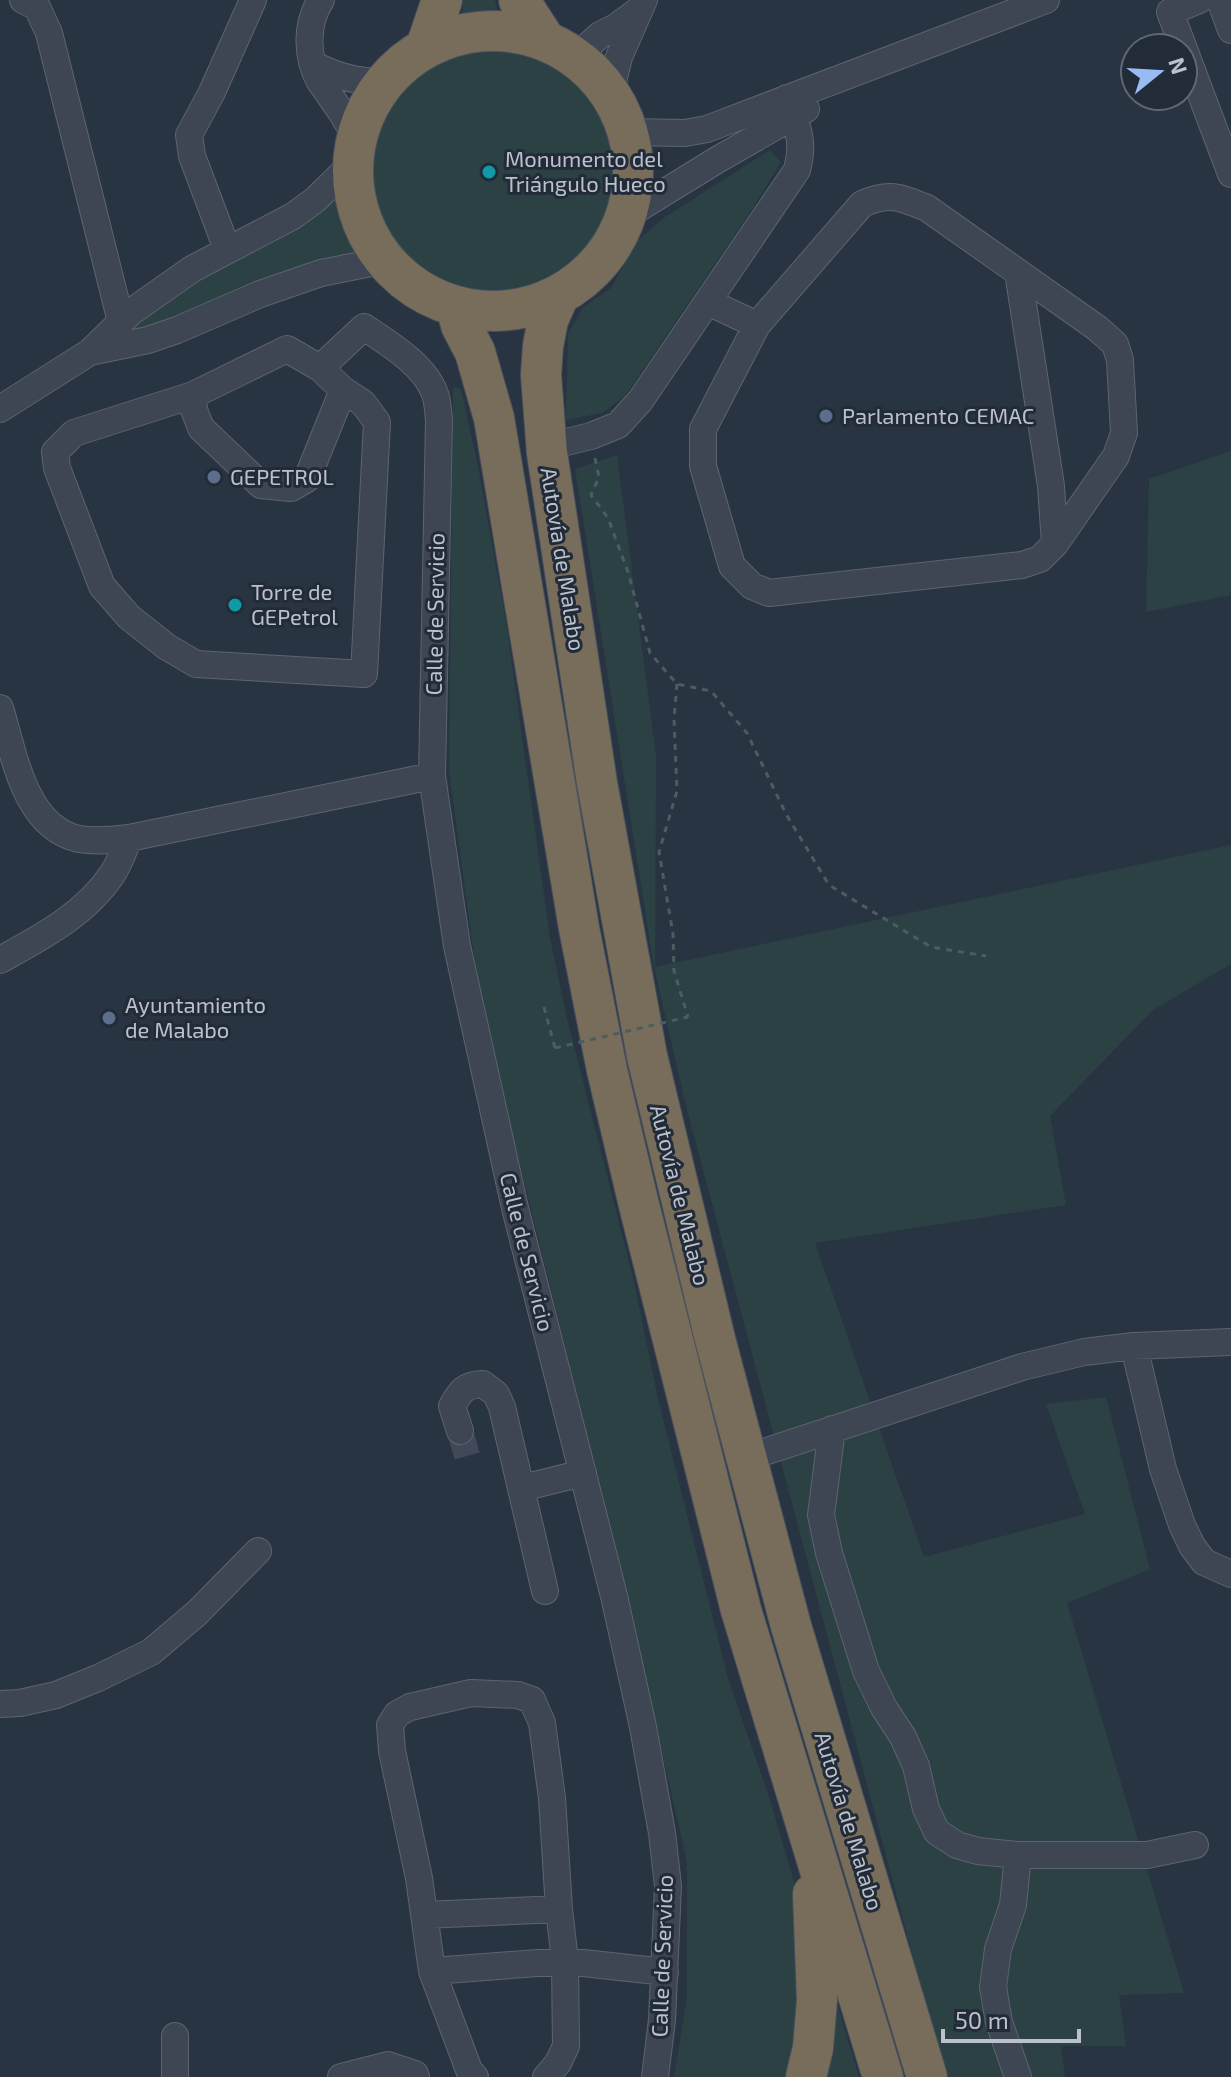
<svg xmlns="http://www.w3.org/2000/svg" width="1231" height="2077" viewBox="0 0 1231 2077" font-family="'Exo 2',sans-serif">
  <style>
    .green { fill: #2b4144 }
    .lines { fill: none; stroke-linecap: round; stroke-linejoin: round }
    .minor-tunnel { stroke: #3f4958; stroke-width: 26; stroke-dasharray: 26 13; stroke-linecap: butt }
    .minor-casing { stroke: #5c6470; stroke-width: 28 }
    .highway-casing { stroke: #48515d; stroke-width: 42 }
    .path { stroke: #4a5e60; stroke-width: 3; stroke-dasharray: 6 6; stroke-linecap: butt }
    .minor { stroke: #3e4653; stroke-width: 26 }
    .highway { stroke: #786d5b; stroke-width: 40 }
    .path-bridge { stroke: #4a5e60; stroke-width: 3; stroke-dasharray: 6 6; stroke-linecap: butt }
    .culture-dot { fill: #0f9aa8; stroke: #222b38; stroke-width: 3 }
    .service-dot { fill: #5c6f8a; stroke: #222b38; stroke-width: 3 }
    .labels { text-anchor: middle; stroke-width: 6; stroke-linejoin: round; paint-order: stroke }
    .poi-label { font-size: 22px; fill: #bbc1cc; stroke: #222b38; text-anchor: start }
    .street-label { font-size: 22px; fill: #bbc1cc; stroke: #222b38 }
  </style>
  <rect width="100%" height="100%" fill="#293443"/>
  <path class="green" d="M 463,0 L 495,0 L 498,14 L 462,17 Z
    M371 171a122 122 0 1 1 244 0a122 122 0 1 1-244 0Z
    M 770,150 L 781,162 L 753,208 L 625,396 L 602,413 L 566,420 L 568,334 L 582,308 L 611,288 L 636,242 L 665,217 Z
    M 339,189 L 339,211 L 364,261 L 334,257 L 150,334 L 121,338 L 151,309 L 247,252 Z
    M 453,387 L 461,389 L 478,466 L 507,628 L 550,938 L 566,1014 L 634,1282 L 658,1399 L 727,1675 L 770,1800 L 794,1882 L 802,1993 L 788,2077 L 674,2077 L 687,1997 L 687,1862 L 629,1607 L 507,1111 L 477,978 L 449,771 Z
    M 1231,451 L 1231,595 L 1146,612 L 1149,479 Z
    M 617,455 L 656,756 L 655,967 L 1231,845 L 1231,964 L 1153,1010 L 1050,1116 L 1066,1205 L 815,1243 L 924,1557 L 1085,1514 L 1046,1404 L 1106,1397 L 1150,1569 L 1067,1603 L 1184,1993 L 1119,1995 L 1126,2046 L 1061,2046 L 1065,2077 L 949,2077 L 933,2032 L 686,1106 L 654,967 L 575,469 Z
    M 821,1948 L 859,2077 L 814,2077 Z"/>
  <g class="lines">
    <path class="minor-tunnel" d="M 460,1431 L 469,1463"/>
    <defs>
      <path id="minor" d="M 23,0 L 37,7 L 49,33 L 121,322
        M 321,0 C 306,23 306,56 319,80 C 326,91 334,101 341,112 C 347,121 352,131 357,140
        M 1199,0 L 1170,12 L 1231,174
        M 1220,0 L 1231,30
        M 582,62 L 590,44 L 600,35 L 616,27 L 639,10
        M 313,64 C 336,77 358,82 384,82
        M 610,94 L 619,57 L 644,0
        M 628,132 L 685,133 L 707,129 L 1046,0
        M 626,216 L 717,160 L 806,109
        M 227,249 L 192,156 L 189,135 L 212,92 L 253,0
        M 1018,272 L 1051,486 L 1055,544
        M 708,302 L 757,325 L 862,204 C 890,192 900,197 927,208 L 1097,328 L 1115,344 L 1120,360 L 1124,433 L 1116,456 L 1055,544 L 1040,559 L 1022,565 L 769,593 L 752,586 L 732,566 L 703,466 L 703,429 L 757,325
        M 90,352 L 148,340 L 177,330 L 260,294 L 321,273 L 386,260
        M 320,368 L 343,390 L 307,479 L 291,488 L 261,485 L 201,428 L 194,410 L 193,395 L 287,349 L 320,368 L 364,327 C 388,343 425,365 435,394 C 438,402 438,412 439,420 L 432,776 L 457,946 L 515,1208 L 614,1596 L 643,1727 L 662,1833 L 668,1886 L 662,2020 L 655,2077
        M 193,395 L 74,433 L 55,452 L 57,468 L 102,586 L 129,617 L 167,647 L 196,664 L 364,674 L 377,422 L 363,403 L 343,390
        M 0,409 L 90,352 L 131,312 L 192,269 L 293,216 L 315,200 L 354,162
        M 546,447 L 591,436 L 618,425 L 640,401 L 797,170 C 805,140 797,126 787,98
        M 0,708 C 14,753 24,827 79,839 C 96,842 113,840 129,838 L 432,776
        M 0,960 C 42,937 86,914 113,873 C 120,862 124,850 129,838
        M 1134,1346 L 1163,1469 L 1182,1525 L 1192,1546 L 1204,1562 L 1231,1574
        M 832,1429 L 821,1515 L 829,1553 L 866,1671 L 884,1708 L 903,1737 L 916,1766 L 926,1809 L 937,1832 L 957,1845 L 978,1851 L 1018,1855 L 1147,1855 L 1195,1845
        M 460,1431 L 452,1406 C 461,1390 465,1385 483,1384 L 496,1394 L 502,1407 L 545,1591
        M 746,1458 L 1022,1367 L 1084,1352 L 1134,1346 L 1231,1342
        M 522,1488 L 583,1473
        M 0,1704 L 20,1703 L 56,1695 L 98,1678 L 151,1652 L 197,1613 L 258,1551
        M 424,1915 L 559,1909
        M 432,1971 L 565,1961 L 665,1972
        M 175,2036 L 175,2077
        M 341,2077 L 388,2065 L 415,2074 L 416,2077
        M 475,2077 L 469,2070 L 432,1971 L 419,1878 L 392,1751 L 390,1725 L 397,1714 L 410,1707 L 471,1693 L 518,1695 L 532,1700 L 542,1723 L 552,1798 L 559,1909 L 565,1961 L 566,2046 L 558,2063 L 546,2077
        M 1018,2077 L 999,2022 L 993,1987 L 998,1949 L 1013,1905 L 1018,1855"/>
      <path id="highway" d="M 519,0 L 545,40
        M353 171a140 140 0 1 1 280 0a140 140 0 1 1-280 0Z
        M 426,47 L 442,0
        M 559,295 L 548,320 L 543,346 L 541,375 L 547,453 L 597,783 L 647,1056 L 715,1339 L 791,1626 L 927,2077
        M 456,306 L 461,325 L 475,352 L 494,418 L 579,928 L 607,1070 L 639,1205 L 741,1610 L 883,2077
        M 806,2077 L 813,2048 L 817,2000 L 813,1894"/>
    </defs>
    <use href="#minor" class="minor-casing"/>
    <use href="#highway" class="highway-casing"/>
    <path class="path" d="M 595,458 L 599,477 L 591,495 L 608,518 L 628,572 L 650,653 L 677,684 L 711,691 L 747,733 L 786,814 L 829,885 L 931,947 L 986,956
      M 677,684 L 674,719 L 677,791 L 659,852 L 673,934 L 674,971 L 688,1017
      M 544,1007 L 555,1048"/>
    <use href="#minor" class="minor"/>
    <use href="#highway" class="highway"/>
    <path class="path-bridge" d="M 555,1048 L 688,1017"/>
  </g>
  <g class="culture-dot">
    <circle cx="489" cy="172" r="8"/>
    <circle cx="235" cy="605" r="8"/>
  </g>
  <g class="service-dot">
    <circle cx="826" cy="416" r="8"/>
    <circle cx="214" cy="477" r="8"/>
    <circle cx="109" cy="1018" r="8"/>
  </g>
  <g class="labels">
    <g class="poi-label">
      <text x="505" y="167">Monumento del<tspan x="505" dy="25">Triángulo Hueco</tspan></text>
      <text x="842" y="424">Parlamento CEMAC</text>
      <text x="230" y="485">GEPETROL</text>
      <text x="251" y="600">Torre de<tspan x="251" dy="25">GEPetrol</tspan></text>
      <text x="125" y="1013">Ayuntamiento<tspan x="125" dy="25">de Malabo</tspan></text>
    </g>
    <g class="street-label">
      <text transform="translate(563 559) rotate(81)" y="8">Autovía de Malabo</text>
      <text transform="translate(435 614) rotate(-89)" y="8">Calle de Servicio</text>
      <text transform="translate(680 1195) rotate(76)" y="8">Autovía de Malabo</text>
      <text transform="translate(527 1252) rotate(76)" y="8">Calle de Servicio</text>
      <text transform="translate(849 1821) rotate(73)" y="8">Autovía de Malabo</text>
      <text transform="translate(662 1956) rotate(-88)" y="8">Calle de Servicio</text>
    </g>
  </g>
  <g transform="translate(1159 72) rotate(72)"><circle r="38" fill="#222b38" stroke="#5f6773" stroke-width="2"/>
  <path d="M0-6L14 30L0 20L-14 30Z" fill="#99bbf3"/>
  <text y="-12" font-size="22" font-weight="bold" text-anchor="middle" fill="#bbc1cc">N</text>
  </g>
  <path d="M943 2029v12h136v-12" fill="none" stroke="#bbc1cc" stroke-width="4"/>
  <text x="955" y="2029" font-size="24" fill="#bbc1cc" stroke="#222b38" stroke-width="6" paint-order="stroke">50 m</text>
</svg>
